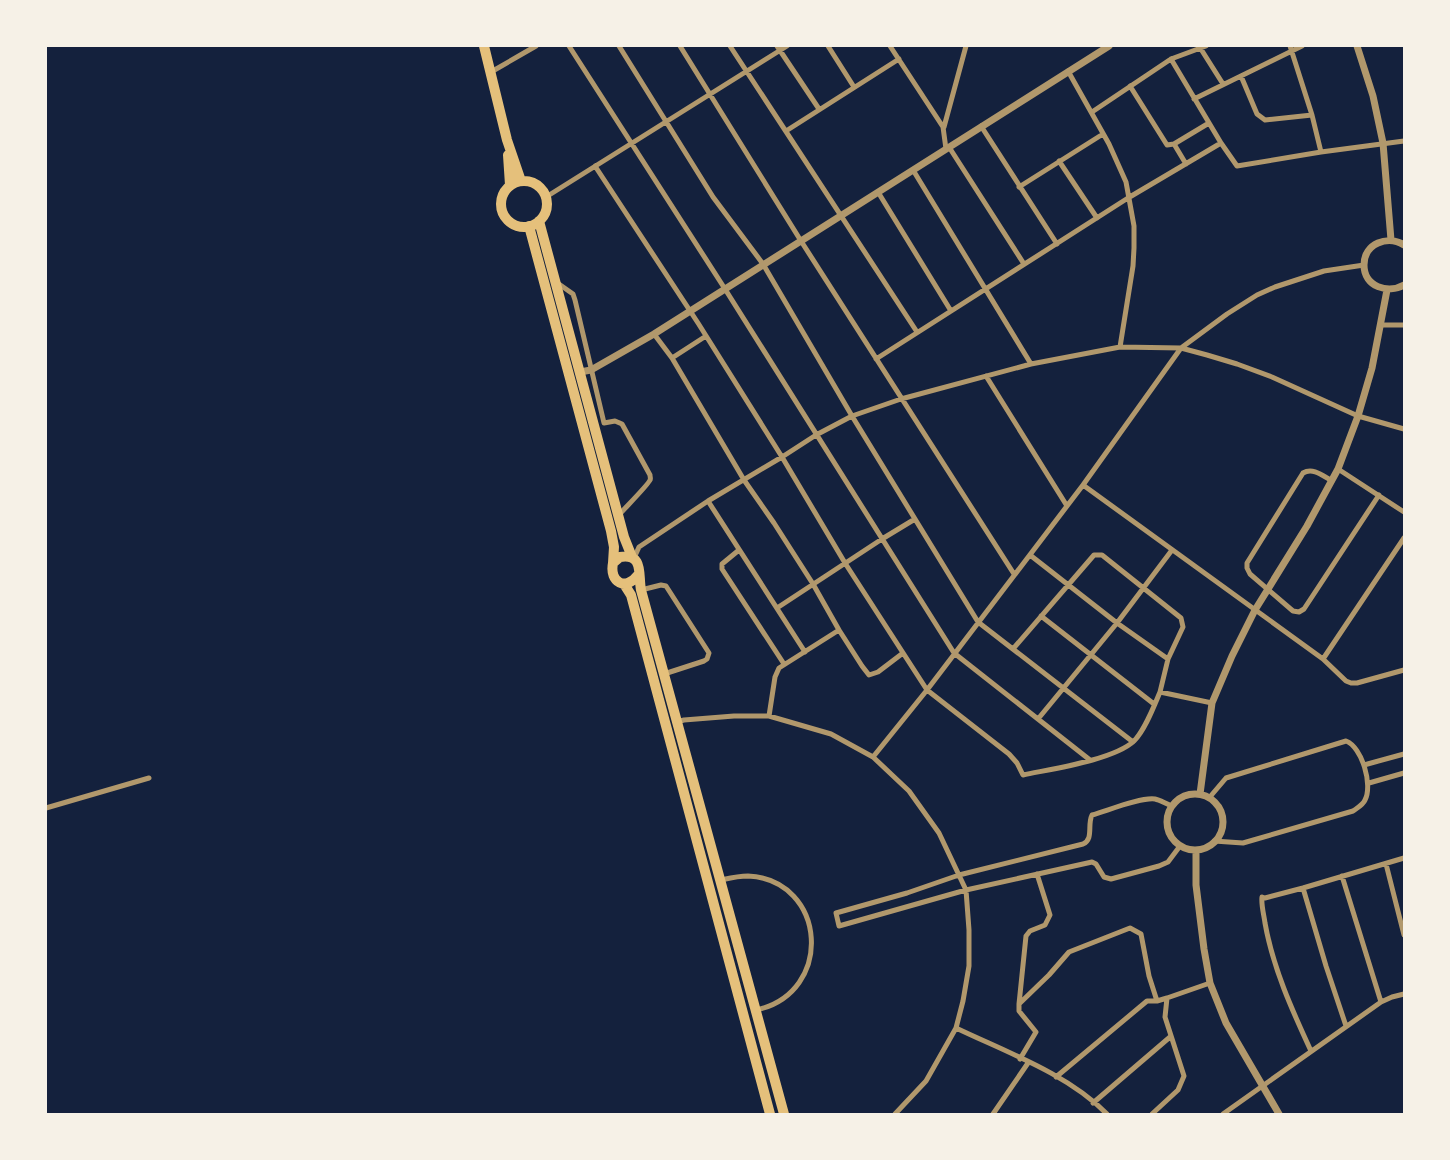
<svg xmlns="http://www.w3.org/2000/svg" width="1450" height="1160" viewBox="0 0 1450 1160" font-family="'Varela Round',sans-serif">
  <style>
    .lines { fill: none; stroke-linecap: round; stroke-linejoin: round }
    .minor { stroke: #b1986c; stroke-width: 5 }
    .tertiary { stroke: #b1986c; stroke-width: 7 }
    .trunk { stroke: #e5c07b; stroke-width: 10 }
  </style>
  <rect width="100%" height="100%" fill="#14213d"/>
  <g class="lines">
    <path class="minor" d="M 569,46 L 725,289 L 954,653 L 1090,760
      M 619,46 L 713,197 L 763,264 L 852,416 L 978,622 L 1133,742
      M 680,46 L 801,241 L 1014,574
      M 730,46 L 917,332
      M 777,46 L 819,109
      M 828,46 L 854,87
      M 890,46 L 943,127 L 946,149
      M 1199,46 L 1223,84
      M 1290,46 L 1312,115 L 1321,152
      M 1171,59 L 1221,143
      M 1068,71 L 1109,144 L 1126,182 L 1134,226 L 1134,248 L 1133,266 L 1120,347
      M 491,72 L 536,46
      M 1241,76 L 1257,114 L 1265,120 L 1312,115
      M 1130,86 L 1167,145 L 1174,144 L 1209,123
      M 1194,99 L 1302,46
      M 1092,112 L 1171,59 L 1206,46
      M 981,126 L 1057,244
      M 944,127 L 966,46
      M 786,131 L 899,59
      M 1174,144 L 1186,164
      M 949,147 L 1024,264
      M 1059,161 L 1097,218
      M 595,166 L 698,323 L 782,457 L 845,563 L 927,690 L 1009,754 L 1017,763 L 1023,775 C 1051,769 1114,760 1134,741 C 1145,730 1154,706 1160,692 L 1212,703
      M 913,170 L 1031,364
      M 1019,187 L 1103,134
      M 878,192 L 951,311
      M 546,197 L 787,46
      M 556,282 L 573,294 L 575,300 L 604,423 L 615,421 L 622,424 L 650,475 C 650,477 651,479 650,480 C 649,484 623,510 618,516
      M 1382,325 L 1404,325
      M 654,334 L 672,358 L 744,480 L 774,523 L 813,584 L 839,630 L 779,668 L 775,677 L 769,716
      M 672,358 L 706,336
      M 876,359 L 1128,198 L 1221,143 L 1237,166 L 1321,152 L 1404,141
      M 986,376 L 1067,506
      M 1338,469 L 1404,512
      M 1332,481 C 1323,476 1313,467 1303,473 L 1247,563 L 1247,568 L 1250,574 L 1293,611 L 1299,612 L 1304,609 L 1379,495
      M 1083,485 L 1323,659 L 1346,681 L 1351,683 L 1357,683 L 1404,670
      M 708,501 L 805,652
      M 739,550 L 722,564 L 722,569 L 784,664
      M 1030,555 L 1117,623 L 1168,659 L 1160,692
      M 634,558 L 639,547 L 708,501 L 782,457 L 816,435 L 852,416 L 901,399 L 1031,364 L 1120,347 L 1181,348 L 1207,355 L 1237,364 L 1272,377 L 1358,416 L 1404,429
      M 641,590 L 661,585 L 666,586 L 709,653 L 707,659 L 704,661 L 664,674
      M 777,608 L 882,539 L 915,519
      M 1041,616 L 1154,704
      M 839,630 L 862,666 L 869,675 L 878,672 L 903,653
      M 1013,649 L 1094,555 L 1102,555 L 1181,618 L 1183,627 L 1168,659
      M 1323,659 L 1404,538
      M 1038,719 L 1117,623 L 1172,550
      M 676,722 L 684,720 L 734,716 L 769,716 L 831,734 L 873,757 L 909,791 L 939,833 L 966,890 L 969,930 L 969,966 L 963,1001 L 956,1028 L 926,1081 L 895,1114
      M 873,757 L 927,690 L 1083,485 L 1181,348 L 1227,314 L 1257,295 L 1275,287 L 1324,271 L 1364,265
      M 1364,765 L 1404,754
      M 1369,783 L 1404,773
      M 1209,798 L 1226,778 L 1346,741 C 1362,747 1373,785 1365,800 C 1363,805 1357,808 1353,811 L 1243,843 L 1214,841
      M 1172,806 C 1166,804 1160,800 1155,799 C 1140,797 1107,811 1092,815 C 1087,825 1094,839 1083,844 L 959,875 L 907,893 L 836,913 L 839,926 L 966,890 L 1092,862 L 1096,864 L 1104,877 L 1111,879 L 1159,866 L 1168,862 L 1180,846
      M 46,808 L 149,778
      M 1386,864 L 1404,935
      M 1342,876 L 1381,1002
      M 721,880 C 730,878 738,876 748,876 C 827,880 835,993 756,1010
      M 1303,888 L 1326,966 L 1346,1026
      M 1019,1004 L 1026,936 L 1030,931 L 1045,925 L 1050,915 L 1037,874
      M 956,1028 C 1006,1052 1068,1074 1107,1114
      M 1311,1051 C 1292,1010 1273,968 1265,923 C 1264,915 1261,905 1262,897 L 1265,898 L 1303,888 L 1404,858
      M 1020,1059 L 1036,1032 L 1019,1011 L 1019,1004 L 1049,975 L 1069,952 L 1130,928 L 1141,934 L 1149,976 L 1157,1001
      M 1056,1077 L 1147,1001 L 1157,1001 L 1167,998
      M 1093,1103 L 1170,1037
      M 993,1114 L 1028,1063
      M 1152,1114 L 1178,1090 L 1184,1076 L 1165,1017 L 1167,998 L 1210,983
      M 1223,1114 L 1381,1002 L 1392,997 L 1404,994"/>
    <path class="tertiary" d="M 1357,46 L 1373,96 L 1383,143 L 1391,240
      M 1404,245 C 1388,235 1364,243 1364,265 C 1364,287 1388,294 1404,285
      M 580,372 L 591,370 L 654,334 L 1109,46
      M 1200,794 L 1212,703 L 1232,656 L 1255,610 L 1307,526 L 1338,469 L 1358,416 L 1372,368 L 1387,290
      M1167 822a28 28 0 1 1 56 0a28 28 0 1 1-56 0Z
      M 1196,850 L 1196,885 L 1204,949 L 1210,983 L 1226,1023 L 1279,1114"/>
    <path class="trunk" d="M 484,46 L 507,140 L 521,181
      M 508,155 L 510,185
      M501 204a23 23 0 1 1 46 0a23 23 0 1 1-46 0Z
      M 539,221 L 624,537 L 632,557
      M 529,226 L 611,531 L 614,547 L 613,563
      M 638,575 C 626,591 609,583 613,563 L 620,557 C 644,553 638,574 641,590 L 784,1114
      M 624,584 L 631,595 L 770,1114"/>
  </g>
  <rect width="1450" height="1160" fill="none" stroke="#f6f1e7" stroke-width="94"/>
</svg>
